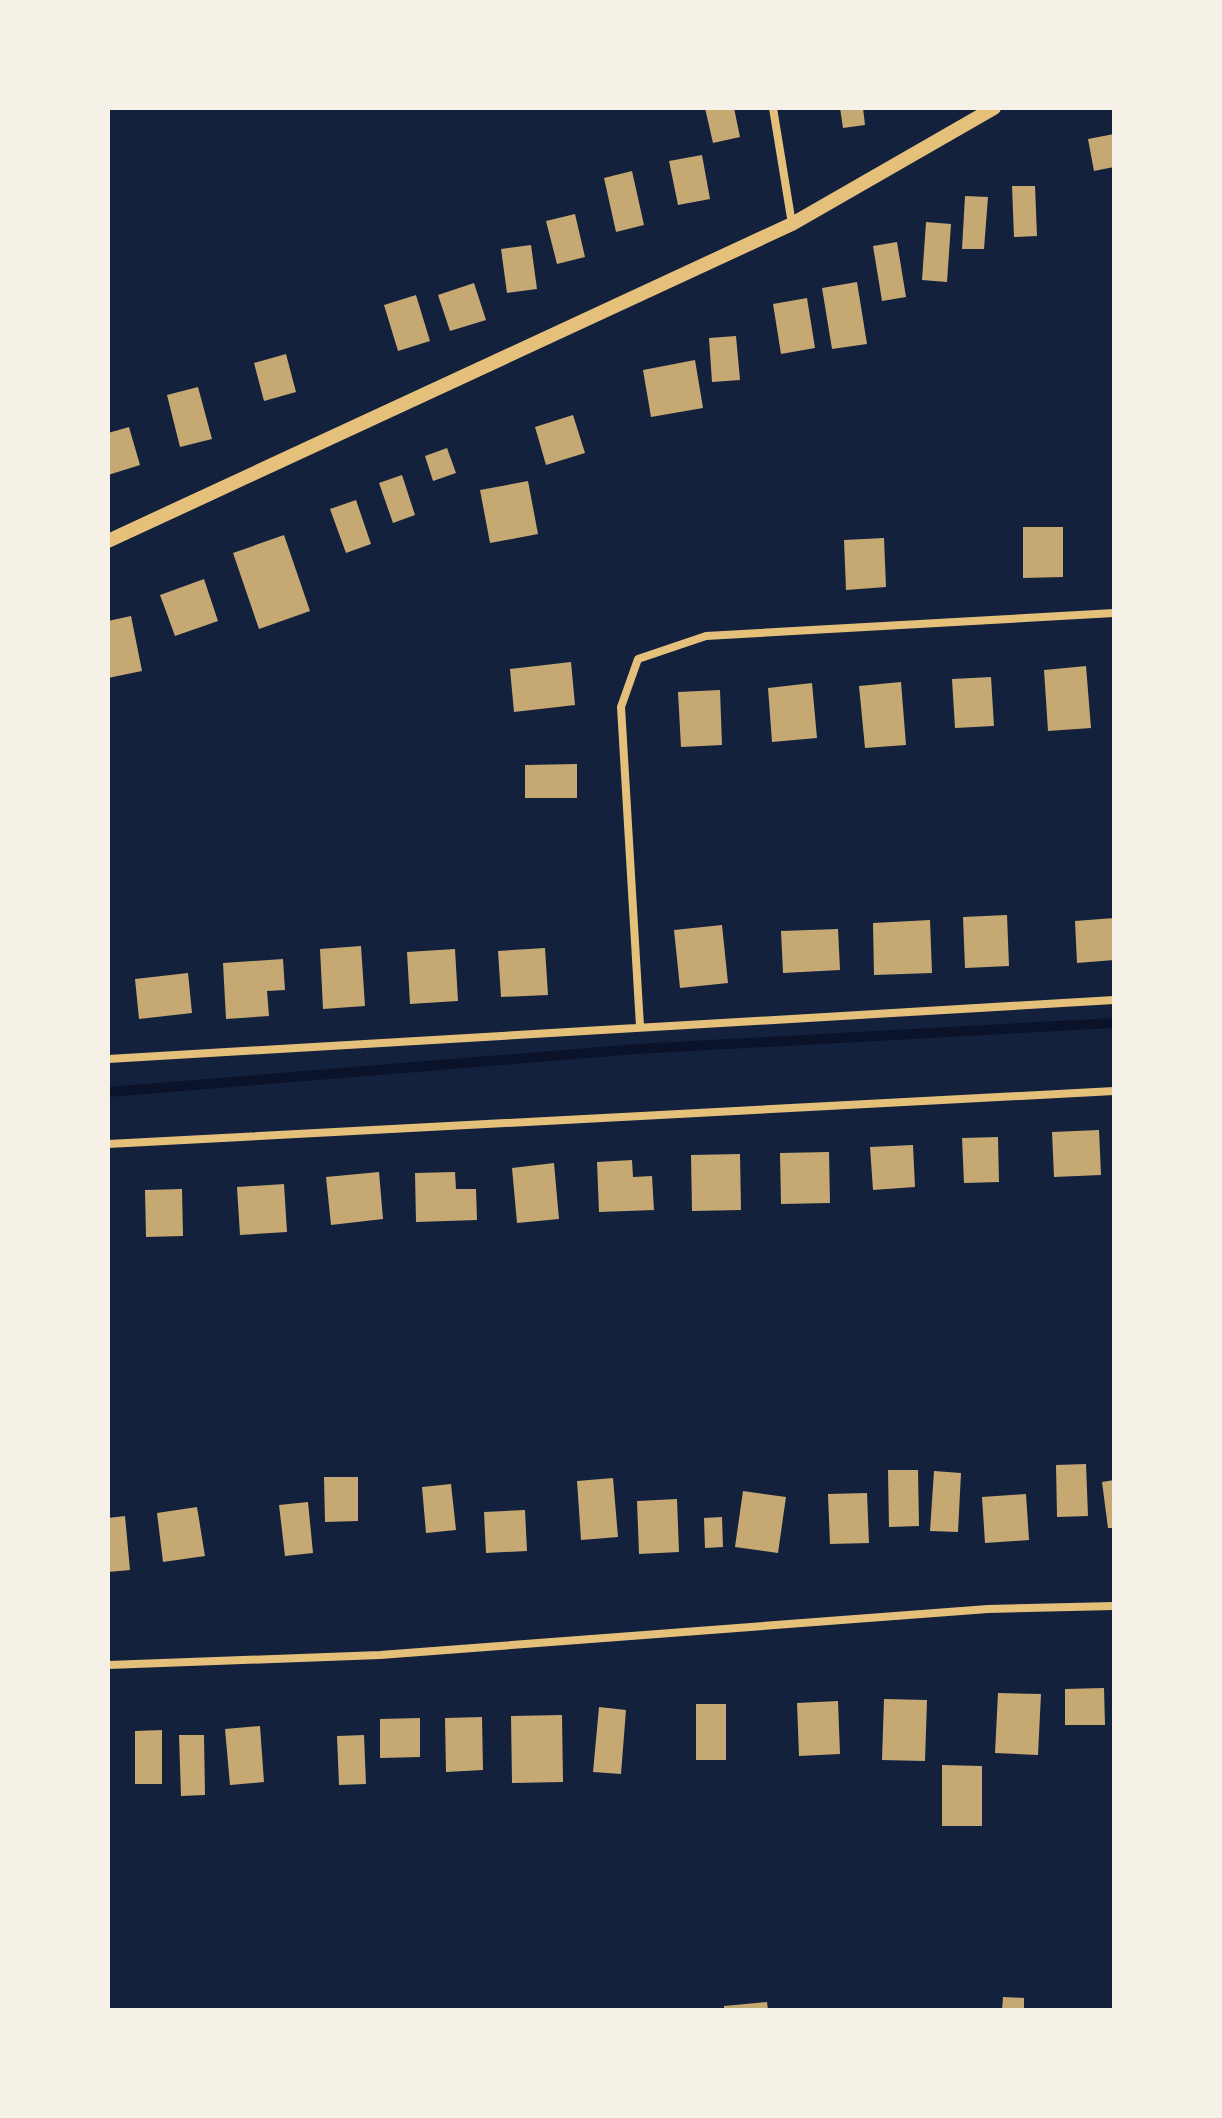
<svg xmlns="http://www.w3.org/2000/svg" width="1222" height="2118" viewBox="0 0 1222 2118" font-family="'DejaVu Sans',sans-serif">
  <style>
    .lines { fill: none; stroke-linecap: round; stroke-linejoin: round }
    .stream { stroke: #0b132b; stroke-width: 10 }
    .building { fill: #c6a872 }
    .minor { stroke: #e5c07b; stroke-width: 8 }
    .tertiary { stroke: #e5c07b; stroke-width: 14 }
  </style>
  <rect width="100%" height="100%" fill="#14213d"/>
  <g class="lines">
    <path class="stream" d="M 108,1092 L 637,1049 L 1114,1023"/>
  </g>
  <path class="building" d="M 705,108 L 734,108 L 740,137 L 713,143 Z
    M 840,108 L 863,108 L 865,125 L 843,128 Z
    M 1114,134 L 1114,167 L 1094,171 L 1088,139 Z
    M 702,155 L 710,199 L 678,205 L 669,161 Z
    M 632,171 L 644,225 L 616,232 L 604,178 Z
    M 1012,186 L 1035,186 L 1037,236 L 1014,237 Z
    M 965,196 L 988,197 L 984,249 L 962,249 Z
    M 575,214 L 585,257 L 557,264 L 546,221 Z
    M 926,222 L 951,224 L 947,282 L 922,280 Z
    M 897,242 L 906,297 L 882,301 L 873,246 Z
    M 531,245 L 537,289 L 507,293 L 501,249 Z
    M 857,282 L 867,344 L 832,349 L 822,288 Z
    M 474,283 L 486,320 L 450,331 L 438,295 Z
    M 416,295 L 430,341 L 398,351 L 384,305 Z
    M 807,298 L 815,348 L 781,354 L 773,304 Z
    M 736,336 L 740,380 L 712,382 L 709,338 Z
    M 286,354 L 296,392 L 264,401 L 254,363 Z
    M 695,360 L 703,408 L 651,417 L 643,370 Z
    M 198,387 L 212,439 L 180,447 L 167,395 Z
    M 573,415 L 585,453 L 546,465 L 535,427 Z
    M 129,427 L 140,465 L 108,475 L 108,433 Z
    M 447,448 L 456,473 L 433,481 L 425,456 Z
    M 402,475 L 415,515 L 393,523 L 379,483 Z
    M 528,481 L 538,534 L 490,543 L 480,490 Z
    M 356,500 L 371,544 L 346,553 L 330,509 Z
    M 1023,527 L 1063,527 L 1063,577 L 1023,578 Z
    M 284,535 L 310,611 L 259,629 L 233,553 Z
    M 884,538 L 886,587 L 846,590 L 844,540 Z
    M 204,579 L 218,621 L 175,636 L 160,595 Z
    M 131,616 L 142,671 L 108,678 L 108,621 Z
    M 571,662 L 575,705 L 514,712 L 510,669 Z
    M 1086,666 L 1091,728 L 1048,731 L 1044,670 Z
    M 991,677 L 994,726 L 955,728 L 952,679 Z
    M 901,682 L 906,745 L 865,748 L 859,686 Z
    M 812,683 L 817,738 L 772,742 L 768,688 Z
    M 720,690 L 722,745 L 681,747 L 678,692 Z
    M 577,764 L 577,798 L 525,798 L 525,765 Z
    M 1007,915 L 1009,966 L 965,968 L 963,917 Z
    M 1114,918 L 1114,960 L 1077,963 L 1075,921 Z
    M 930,920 L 932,973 L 874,975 L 873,923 Z
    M 722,925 L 728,983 L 680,988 L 674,930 Z
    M 838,929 L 840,970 L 783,973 L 781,931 Z
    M 361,946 L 365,1006 L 323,1009 L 320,949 Z
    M 545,948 L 548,995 L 501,997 L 498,951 Z
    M 455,949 L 458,1001 L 410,1004 L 407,952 Z
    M 283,959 L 285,990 L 267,991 L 269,1016 L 226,1019 L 223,963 Z
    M 188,973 L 192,1013 L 139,1019 L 135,979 Z
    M 1099,1130 L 1101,1175 L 1054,1177 L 1052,1132 Z
    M 998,1137 L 999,1182 L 964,1183 L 962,1138 Z
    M 913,1145 L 915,1187 L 873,1190 L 870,1147 Z
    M 829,1152 L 830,1203 L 781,1204 L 780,1153 Z
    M 740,1154 L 741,1210 L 692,1211 L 691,1155 Z
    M 632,1160 L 633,1177 L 652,1176 L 654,1210 L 599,1212 L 597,1162 Z
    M 554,1163 L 559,1219 L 517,1223 L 512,1168 Z
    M 379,1172 L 383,1219 L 331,1225 L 326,1177 Z
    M 455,1172 L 456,1189 L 476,1189 L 477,1220 L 416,1222 L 415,1173 Z
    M 284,1184 L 287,1232 L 240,1235 L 237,1187 Z
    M 182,1189 L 183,1236 L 146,1237 L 145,1190 Z
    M 1086,1464 L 1088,1516 L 1057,1517 L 1056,1465 Z
    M 888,1470 L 918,1470 L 919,1526 L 889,1527 Z
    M 934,1471 L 961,1473 L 958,1532 L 930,1531 Z
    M 324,1477 L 358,1477 L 358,1521 L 325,1522 Z
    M 613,1478 L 618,1537 L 581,1540 L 577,1481 Z
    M 1114,1480 L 1114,1528 L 1108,1528 L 1102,1482 Z
    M 451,1484 L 456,1530 L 426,1533 L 422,1487 Z
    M 743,1491 L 786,1497 L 778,1553 L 735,1547 Z
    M 867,1493 L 869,1543 L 830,1544 L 828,1494 Z
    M 1026,1494 L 1029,1540 L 985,1543 L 982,1497 Z
    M 677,1499 L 679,1552 L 639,1554 L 637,1501 Z
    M 308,1502 L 313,1553 L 285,1556 L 279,1505 Z
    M 197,1507 L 205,1556 L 163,1562 L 157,1513 Z
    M 525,1510 L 527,1551 L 486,1553 L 484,1512 Z
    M 125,1516 L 130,1570 L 108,1572 L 108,1518 Z
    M 722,1517 L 723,1547 L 705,1548 L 704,1518 Z
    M 1104,1688 L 1105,1725 L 1065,1725 L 1065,1689 Z
    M 998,1693 L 1041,1694 L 1038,1755 L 995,1753 Z
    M 884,1699 L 927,1700 L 925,1761 L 882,1760 Z
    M 838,1701 L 840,1754 L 799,1756 L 797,1703 Z
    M 696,1704 L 726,1704 L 726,1760 L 696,1760 Z
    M 599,1707 L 626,1710 L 621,1774 L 593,1772 Z
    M 562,1715 L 563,1782 L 512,1783 L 511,1716 Z
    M 482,1717 L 483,1770 L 446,1772 L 445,1718 Z
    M 420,1718 L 420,1757 L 380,1758 L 380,1719 Z
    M 260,1726 L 264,1782 L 230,1785 L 225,1729 Z
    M 162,1730 L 162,1784 L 135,1784 L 135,1731 Z
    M 179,1735 L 204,1735 L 205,1795 L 181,1796 Z
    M 364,1735 L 366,1784 L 339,1785 L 337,1736 Z
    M 942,1765 L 982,1766 L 982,1826 L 942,1826 Z
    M 1003,1997 L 1024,1998 L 1024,2010 L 1002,2010 Z
    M 767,2002 L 768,2010 L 724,2010 L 724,2006 Z"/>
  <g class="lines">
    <path class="minor" d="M 773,108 L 792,224
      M 640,1026 L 621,707 L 638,659 L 706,636 L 1114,613
      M 108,1059 L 1114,1000
      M 108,1144 L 1114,1091
      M 108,1665 L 380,1655 L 988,1609 L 1114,1606"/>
    <path class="tertiary" d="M 108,541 L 792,224 L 994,108"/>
  </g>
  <rect width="1222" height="2118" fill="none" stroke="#f6f1e7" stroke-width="220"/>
</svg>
